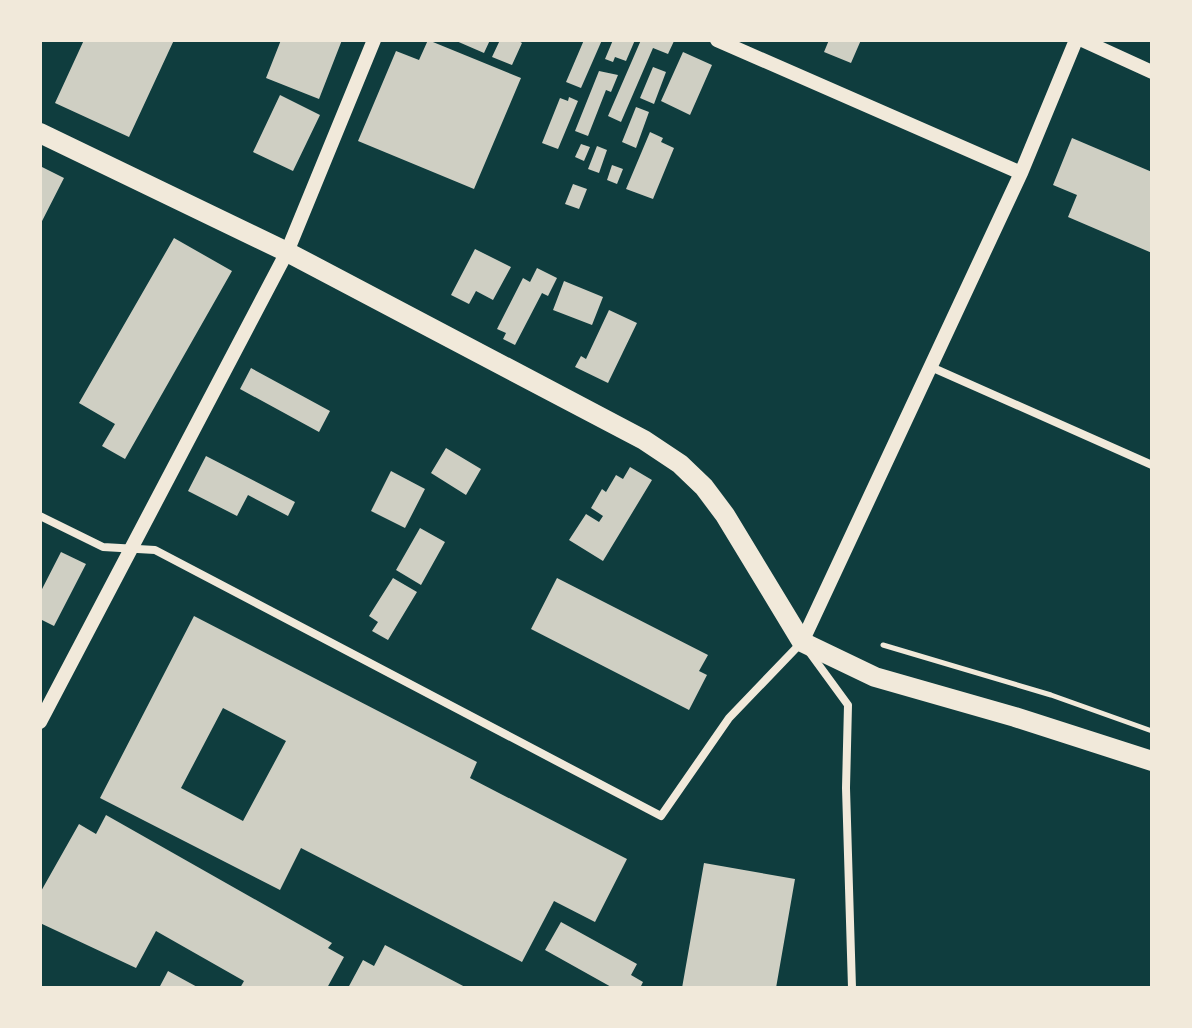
<svg xmlns="http://www.w3.org/2000/svg" width="1192" height="1028" viewBox="0 0 1192 1028" font-family="Georgia,serif">
  <style>
    .building { fill: #cfcfc3; fill-rule: evenodd }
    .lines { fill: none; stroke-linecap: round; stroke-linejoin: round }
    .path { stroke: #f1e9da; stroke-width: 5 }
    .minor { stroke: #f1e9da; stroke-width: 8 }
    .tertiary { stroke: #f1e9da; stroke-width: 14 }
    .primary { stroke: #f1e9da; stroke-width: 20 }
  </style>
  <rect width="100%" height="100%" fill="#0f3d3e"/>
  <path class="building" d="M 84,40 L 174,40 L 129,137 L 55,103 Z
    M 281,40 L 342,40 L 319,99 L 266,78 Z
    M 428,40 L 521,78 L 474,189 L 358,141 L 396,51 L 419,60 Z
    M 454,40 L 490,40 L 484,53 Z
    M 500,40 L 517,40 L 522,43 L 512,65 L 492,57 Z
    M 584,40 L 602,40 L 581,88 L 566,82 Z
    M 613,40 L 635,40 L 626,61 L 615,57 L 613,62 L 605,59 Z
    M 641,40 L 674,41 L 668,54 L 653,48 L 621,122 L 608,116 Z
    M 829,40 L 861,40 L 851,63 L 824,52 Z
    M 683,52 L 712,65 L 690,115 L 661,101 Z
    M 653,67 L 666,72 L 654,104 L 640,98 Z
    M 599,71 L 618,75 L 611,92 L 606,90 L 588,136 L 575,131 Z
    M 280,95 L 320,115 L 293,171 L 253,152 Z
    M 569,97 L 578,101 L 558,149 L 542,143 L 560,98 L 568,101 Z
    M 636,107 L 649,112 L 636,148 L 622,142 Z
    M 650,132 L 663,138 L 661,142 L 674,148 L 653,199 L 626,189 Z
    M 1072,138 L 1152,172 L 1152,253 L 1068,217 L 1077,195 L 1053,185 Z
    M 581,144 L 590,147 L 584,161 L 575,157 Z
    M 597,146 L 607,150 L 599,173 L 588,169 Z
    M 612,165 L 623,169 L 617,184 L 607,180 Z
    M 40,166 L 64,178 L 40,225 Z
    M 573,184 L 587,189 L 579,209 L 565,204 Z
    M 174,238 L 232,271 L 125,459 L 102,446 L 115,424 L 79,403 Z
    M 475,249 L 511,267 L 493,300 L 476,291 L 469,304 L 451,295 Z
    M 537,268 L 557,278 L 548,296 L 542,293 L 515,345 L 503,339 L 506,333 L 497,329 L 523,278 L 530,282 Z
    M 564,281 L 603,297 L 592,325 L 553,310 Z
    M 609,310 L 637,323 L 608,383 L 575,367 L 581,356 L 586,359 Z
    M 251,368 L 330,411 L 319,432 L 240,389 Z
    M 446,448 L 481,469 L 466,495 L 431,473 Z
    M 206,456 L 295,502 L 288,516 L 248,495 L 237,516 L 188,491 Z
    M 630,467 L 652,480 L 603,561 L 569,540 L 586,514 L 599,522 L 603,516 L 591,508 L 602,489 L 606,492 L 616,475 L 623,479 Z
    M 391,471 L 425,489 L 405,528 L 371,511 Z
    M 420,528 L 445,542 L 421,585 L 396,570 Z
    M 61,552 L 86,564 L 54,626 L 40,619 L 40,593 Z
    M 393,578 L 417,592 L 388,640 L 372,631 L 378,622 L 369,616 Z
    M 557,578 L 708,655 L 699,671 L 707,675 L 689,710 L 531,629 Z
    M 194,616 L 477,762 L 470,778 L 627,859 L 595,922 L 554,901 L 522,962 L 301,848 L 280,890 L 100,798 ZM 223,708 L 286,741 L 243,821 L 181,788 Z
    M 106,815 L 332,943 L 328,948 L 344,957 L 327,988 L 240,988 L 244,981 L 156,931 L 136,968 L 40,923 L 40,893 L 79,824 L 96,834 Z
    M 704,863 L 795,879 L 776,988 L 682,988 Z
    M 561,922 L 637,964 L 631,975 L 643,982 L 640,988 L 613,988 L 545,950 Z
    M 385,945 L 467,988 L 348,988 L 363,960 L 374,966 Z
    M 168,971 L 199,988 L 159,988 Z"/>
  <g class="lines">
    <path class="path" d="M 883,645 L 1051,695 L 1152,731"/>
    <path class="minor" d="M 931,367 L 1152,465
      M 40,516 L 103,547 L 155,550 L 661,816 L 729,718 L 802,642 L 848,705 L 846,788 L 852,988"/>
    <path class="tertiary" d="M 717,40 L 1021,173
      M 1082,40 L 1152,72
      M 802,642 L 1021,173 L 1076,40
      M 40,722 L 287,252 L 374,40"/>
    <path class="primary" d="M 40,133 L 287,252 L 644,440 L 680,464 L 704,487 L 725,515 L 802,642 L 875,677 L 1015,717 L 1152,761"/>
  </g>
  <rect width="1192" height="1028" fill="none" stroke="#f1e9da" stroke-width="84"/>
</svg>
